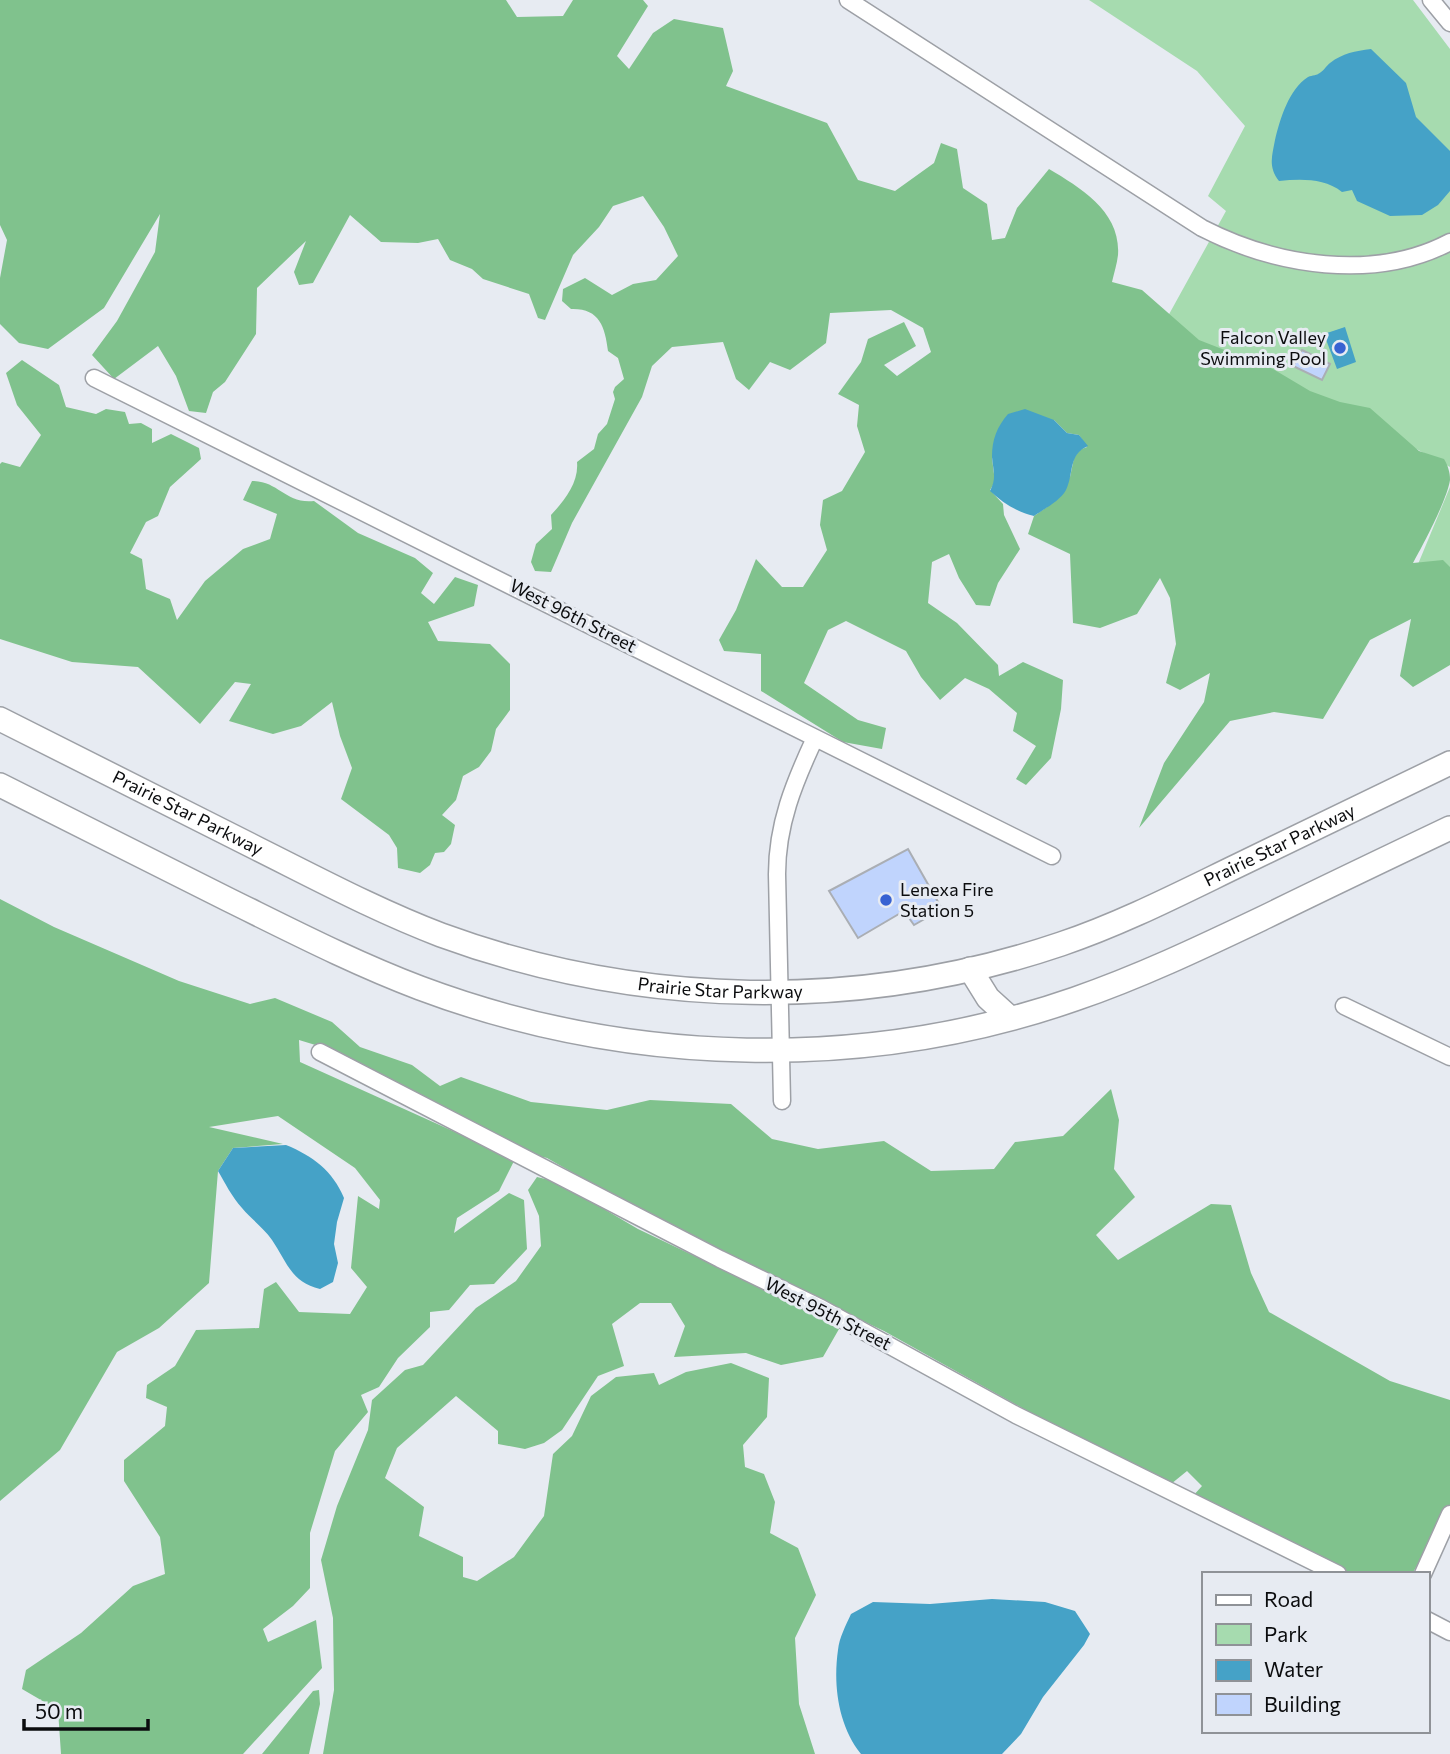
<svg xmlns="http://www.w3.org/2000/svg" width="1450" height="1754" viewBox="0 0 1450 1754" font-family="Commissioner,sans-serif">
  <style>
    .green { fill: #a6dbaf }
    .forest { fill: #80c28d }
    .water { fill: #45a2c7 }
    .building { fill: #c0d4fd; stroke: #aaaeb4; stroke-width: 2 }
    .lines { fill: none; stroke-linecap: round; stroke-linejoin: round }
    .street-casing { stroke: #9da0a6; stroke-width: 19 }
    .secondary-casing { stroke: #9da0a6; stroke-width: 26 }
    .street { stroke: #fff; stroke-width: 16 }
    .secondary { stroke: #fff; stroke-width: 23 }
    .poi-dot { fill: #3862d2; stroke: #e7ebf2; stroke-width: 2.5 }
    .labels { text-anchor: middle; stroke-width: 6; stroke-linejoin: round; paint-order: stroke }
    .poi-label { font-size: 18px; fill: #0b0c0e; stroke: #e7ebf2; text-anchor: end }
    .street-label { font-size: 18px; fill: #0b0c0e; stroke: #e7ebf2 }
  </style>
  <rect width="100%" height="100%" fill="#e7ebf2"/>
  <path class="green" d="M 1089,0 L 1413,0 L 1450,49 L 1450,467 L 1338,407 L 1162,327 L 1226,211 L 1208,196 L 1245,126 L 1197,71 Z
    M 1450,487 L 1450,627 L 1416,569 Z"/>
  <path class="forest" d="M 0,0 L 506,0 L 517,17 L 563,16 L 573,0 L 643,0 L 648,6 L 617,56 L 629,69 L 653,33 L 674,19 L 723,28 L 733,71 L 726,86 L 827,123 L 858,180 L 895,191 L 934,163 L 941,143 L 957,149 L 963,188 L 987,204 L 992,240 L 1005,238 L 1017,208 L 1049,169 C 1081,188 1121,212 1118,255 C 1117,264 1114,273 1112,282 L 1142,290 L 1199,340 L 1273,369 L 1310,391 L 1340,402 L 1370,408 L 1419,451 L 1444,459 C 1448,466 1450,472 1450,480 C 1447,500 1423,545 1413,563 L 1443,560 L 1450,567 L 1450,665 L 1413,687 L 1400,676 L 1411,619 L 1370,640 L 1323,719 L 1274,712 L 1230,721 L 1139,828 L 1164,763 L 1204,702 L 1210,673 L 1180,690 L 1166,683 L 1176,644 L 1170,598 L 1160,578 L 1137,614 L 1100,628 L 1073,623 L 1070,554 L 1028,534 L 1034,516 L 1047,507 L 1070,477 L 1074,458 L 1079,450 L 1087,447 L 1079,435 L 1067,433 L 1054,420 L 992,458 L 995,482 L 990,490 L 1003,504 L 1004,515 L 1020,549 L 998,583 L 990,606 L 976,605 L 959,578 L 949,554 L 932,562 L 928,603 L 957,623 L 998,665 L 999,676 L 1023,662 L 1063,680 L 1061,709 L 1051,758 L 1026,785 L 1016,779 L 1036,746 L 1013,731 L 1017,713 L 989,689 L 965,678 L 940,700 L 921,677 L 906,651 L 846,621 L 828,630 L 804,683 L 858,720 L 886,728 L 882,749 L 843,742 L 761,691 L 761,654 L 724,651 L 719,640 L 736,610 L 756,559 L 782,587 L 803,587 L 827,550 L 820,525 L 823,500 L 842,491 L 865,452 L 857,426 L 859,405 L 838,394 L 861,362 L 868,339 L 904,322 L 916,346 L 884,365 L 897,376 L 931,352 L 923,328 L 891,310 L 830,313 L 826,343 L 790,370 L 770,362 L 749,390 L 736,379 L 723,342 L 672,347 L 652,366 L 642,397 L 572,523 L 551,572 L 535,571 L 531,562 L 536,544 L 552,529 L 551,515 C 564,501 579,483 577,462 L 594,449 L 598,434 L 607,424 L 615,399 L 613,392 L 615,387 L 624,379 L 618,358 L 608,351 C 605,326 599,308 571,309 L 562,301 L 563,289 L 585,278 L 612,295 L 633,284 L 656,280 L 678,256 L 664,227 L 643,196 L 613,206 L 599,227 L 573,255 L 545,320 L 538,318 L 529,294 L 483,279 L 472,269 L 450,260 L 438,239 L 418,243 L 381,242 L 350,215 L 313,283 L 299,285 L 294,272 L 306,241 L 257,288 L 256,334 L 225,382 L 213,392 L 206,413 L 189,411 L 176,376 L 158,346 L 114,379 L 92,355 L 117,321 L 155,252 L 160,214 L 104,308 L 48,349 L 19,343 L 0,324 L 0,278 L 7,240 L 0,225 Z
    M 22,360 L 59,385 L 66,407 L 96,414 L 106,409 L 125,412 L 129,424 L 141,423 L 152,429 L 152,443 L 171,434 L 199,448 L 201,459 L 170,487 L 158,516 L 146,522 L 130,553 L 142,559 L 146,589 L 170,599 L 177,620 L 205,581 L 243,549 L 270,539 L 277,514 L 243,500 L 252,481 C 279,481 285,504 314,501 L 358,533 L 415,558 L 433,573 L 421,593 L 434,604 L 455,577 L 478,585 L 474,606 L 428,622 L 438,641 L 490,644 L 510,664 L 510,710 L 496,729 L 491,751 L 479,767 L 463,776 L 456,800 L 442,815 L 455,825 L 451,844 L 444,852 L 435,853 L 430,865 L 420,873 L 398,868 L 397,848 L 389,835 L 341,799 L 352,768 L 340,736 L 332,702 L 301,726 L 273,734 L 229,721 L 251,684 L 235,682 L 200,724 L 138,667 L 72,662 L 0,639 L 0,464 L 2,462 L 20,467 L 41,435 L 17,405 L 6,373 Z
    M 0,899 L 54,927 L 179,981 L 250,1004 L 275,998 L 332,1022 L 360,1047 L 412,1065 L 440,1086 L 461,1077 L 531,1102 L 607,1110 L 650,1100 L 731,1104 L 772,1139 L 818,1149 L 884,1141 L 931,1171 L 994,1169 L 1015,1142 L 1063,1136 L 1111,1089 L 1119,1120 L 1114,1169 L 1135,1197 L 1096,1235 L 1118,1260 L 1211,1204 L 1231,1205 L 1251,1273 L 1269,1312 L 1390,1381 L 1450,1400 L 1450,1510 L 1412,1574 L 1343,1574 L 1192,1497 L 1202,1486 L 1187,1471 L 1171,1484 L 1040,1418 L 884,1331 L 776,1280 L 617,1198 L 547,1158 L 518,1151 L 322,1047 L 299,1040 L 300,1062 L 515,1159 L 499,1191 L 457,1218 L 454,1233 L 509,1193 L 524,1200 L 527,1249 L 494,1284 L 470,1285 L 449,1310 L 430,1312 L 430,1327 L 398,1358 L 379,1387 L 361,1395 L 368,1412 L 335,1451 L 310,1533 L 310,1588 L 293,1606 L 263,1629 L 268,1642 L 316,1620 L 322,1668 L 243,1754 L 61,1754 L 58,1710 L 22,1689 L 26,1670 L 81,1633 L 133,1586 L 165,1574 L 160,1537 L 124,1481 L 124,1460 L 165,1426 L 167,1407 L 146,1398 L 147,1385 L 175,1366 L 196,1330 L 259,1328 L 264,1289 L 276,1282 L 299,1312 L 350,1314 L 367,1287 L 351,1268 L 358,1196 L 379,1209 L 380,1200 L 355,1168 L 278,1116 L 209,1127 L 283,1144 L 233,1148 L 218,1171 L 209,1283 L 159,1328 L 117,1352 L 60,1450 L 0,1501 Z
    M 537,1177 L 558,1182 L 638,1229 L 768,1291 L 839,1329 L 823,1357 L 781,1365 L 746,1353 L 674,1357 L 685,1326 L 671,1303 L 640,1303 L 612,1324 L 624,1366 L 598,1376 L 562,1430 L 544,1443 L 525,1449 L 498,1444 L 498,1431 L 456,1396 L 397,1448 L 385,1478 L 424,1507 L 419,1536 L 463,1557 L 463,1577 L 477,1581 L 514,1557 L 544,1516 L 553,1454 L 572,1436 L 591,1396 L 616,1377 L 654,1373 L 659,1385 L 686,1372 L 731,1363 L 769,1378 L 767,1417 L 743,1445 L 745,1467 L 764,1474 L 775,1502 L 770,1533 L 798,1548 L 816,1595 L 795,1638 L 799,1704 L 815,1754 L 323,1754 L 334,1690 L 333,1618 L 321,1560 L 337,1506 L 368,1430 L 372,1400 L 405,1370 L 423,1365 L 476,1308 L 516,1281 L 541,1246 L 539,1216 L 528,1190 Z
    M 319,1690 L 320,1704 L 309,1754 L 262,1754 L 313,1691 Z"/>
  <path class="water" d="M 1371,49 L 1406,83 L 1416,117 L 1450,151 L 1450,191 L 1438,205 L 1422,215 L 1390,216 L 1357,201 L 1352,190 L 1342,192 C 1324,178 1301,179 1279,181 C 1268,167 1272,156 1275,140 C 1280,119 1289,89 1308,77 C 1309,76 1317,75 1318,74 C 1323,72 1326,66 1330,63 C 1343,53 1355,51 1371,49 Z
    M 1345,327 L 1356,362 L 1337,369 L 1324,334 Z
    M 1025,409 L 1054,420 L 1067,433 L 1079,435 L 1088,446 C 1068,454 1074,474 1066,490 C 1060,501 1044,509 1034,516 C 1017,512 1003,503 990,491 C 997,478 993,470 992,457 C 992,439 997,427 1008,414 Z
    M 286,1145 C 313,1156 333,1171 344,1198 L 337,1222 L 334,1244 L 338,1263 L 333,1282 L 320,1289 C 291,1282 287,1262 272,1240 C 264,1228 251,1219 242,1208 C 232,1197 225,1183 218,1171 L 233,1148 Z
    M 992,1599 L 1045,1602 L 1075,1611 L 1090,1634 L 1084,1645 L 1043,1697 L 1021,1734 L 1002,1754 L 861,1754 C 838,1725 833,1685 838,1650 C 839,1638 846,1625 851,1614 L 873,1602 L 930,1604 Z"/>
  <path class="building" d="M 1302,350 L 1330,364 L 1322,380 L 1293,366 Z
    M 908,849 L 942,909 L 914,925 L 904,911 L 858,938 L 829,891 Z"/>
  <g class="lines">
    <defs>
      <path id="street" d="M 848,0 L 1202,228 C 1276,266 1374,282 1450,242
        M 1431,0 L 1450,23
        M 94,378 L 1052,856
        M 1344,1006 L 1450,1057
        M 320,1052 L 720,1259 L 821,1308 L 1016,1415 L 1338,1574
        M 782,1101 L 777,874 C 777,824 794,783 815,738
        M 1423,1574 L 1450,1514
        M 1427,1620 L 1450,1632"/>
      <g id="secondary">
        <path id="s1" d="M 0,719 C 86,762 172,805 258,849 C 318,879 378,911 441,935 C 640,1008 860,1012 1061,944 C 1123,923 1181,893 1239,865 C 1310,831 1380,797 1450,763"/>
        <path d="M 0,785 C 76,823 153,862 229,900 C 292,931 354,963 420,988 C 628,1066 865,1072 1075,999 C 1139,977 1200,948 1261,919 C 1324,888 1387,858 1450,828"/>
        <path d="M 970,969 L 988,998 L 1010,1018"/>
      </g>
    </defs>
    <use href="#street" class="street-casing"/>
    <use href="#secondary" class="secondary-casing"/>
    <use href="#street" class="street"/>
    <use href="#secondary" class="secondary"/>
  </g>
  <g class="poi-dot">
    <circle cx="1340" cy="348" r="7"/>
    <circle cx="886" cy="900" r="7"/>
  </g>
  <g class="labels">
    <g class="poi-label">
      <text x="1326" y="344">Falcon Valley<tspan x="1326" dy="21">Swimming Pool</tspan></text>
      <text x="900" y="896" text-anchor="start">Lenexa Fire<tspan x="900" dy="21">Station 5</tspan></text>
    </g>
    <g class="street-label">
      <text transform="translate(573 616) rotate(27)" y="6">West 96th Street</text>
      <text dy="6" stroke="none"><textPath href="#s1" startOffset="210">Prairie Star Parkway</textPath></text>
      <text dy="6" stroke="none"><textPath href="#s1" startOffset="1363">Prairie Star Parkway</textPath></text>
      <text dy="6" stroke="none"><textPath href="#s1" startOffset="777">Prairie Star Parkway</textPath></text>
      <text transform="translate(828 1314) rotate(27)" y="6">West 95th Street</text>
    </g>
  </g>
  <rect x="1202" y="1572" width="228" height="161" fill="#e7ebf2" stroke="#8f9297" stroke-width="2"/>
  <rect x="1216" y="1595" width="35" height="10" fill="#ffffff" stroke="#8f9297" stroke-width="2"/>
  <text x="1264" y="1607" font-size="21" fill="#0b0c0e">Road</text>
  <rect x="1216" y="1624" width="35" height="21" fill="#a6dbaf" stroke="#8f9297" stroke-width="2"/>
  <text x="1264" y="1642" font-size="21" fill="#0b0c0e">Park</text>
  <rect x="1216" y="1660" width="35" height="21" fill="#45a2c7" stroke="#8f9297" stroke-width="2"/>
  <text x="1264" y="1677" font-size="21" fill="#0b0c0e">Water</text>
  <rect x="1216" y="1694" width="35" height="21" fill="#c0d4fd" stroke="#8f9297" stroke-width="2"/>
  <text x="1264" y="1712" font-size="21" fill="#0b0c0e">Building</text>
  <path d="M24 1719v10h124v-10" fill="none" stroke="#0b0c0e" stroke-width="3.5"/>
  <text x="35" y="1719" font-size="21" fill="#0b0c0e" stroke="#e7ebf2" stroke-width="5" paint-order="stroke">50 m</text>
</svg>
